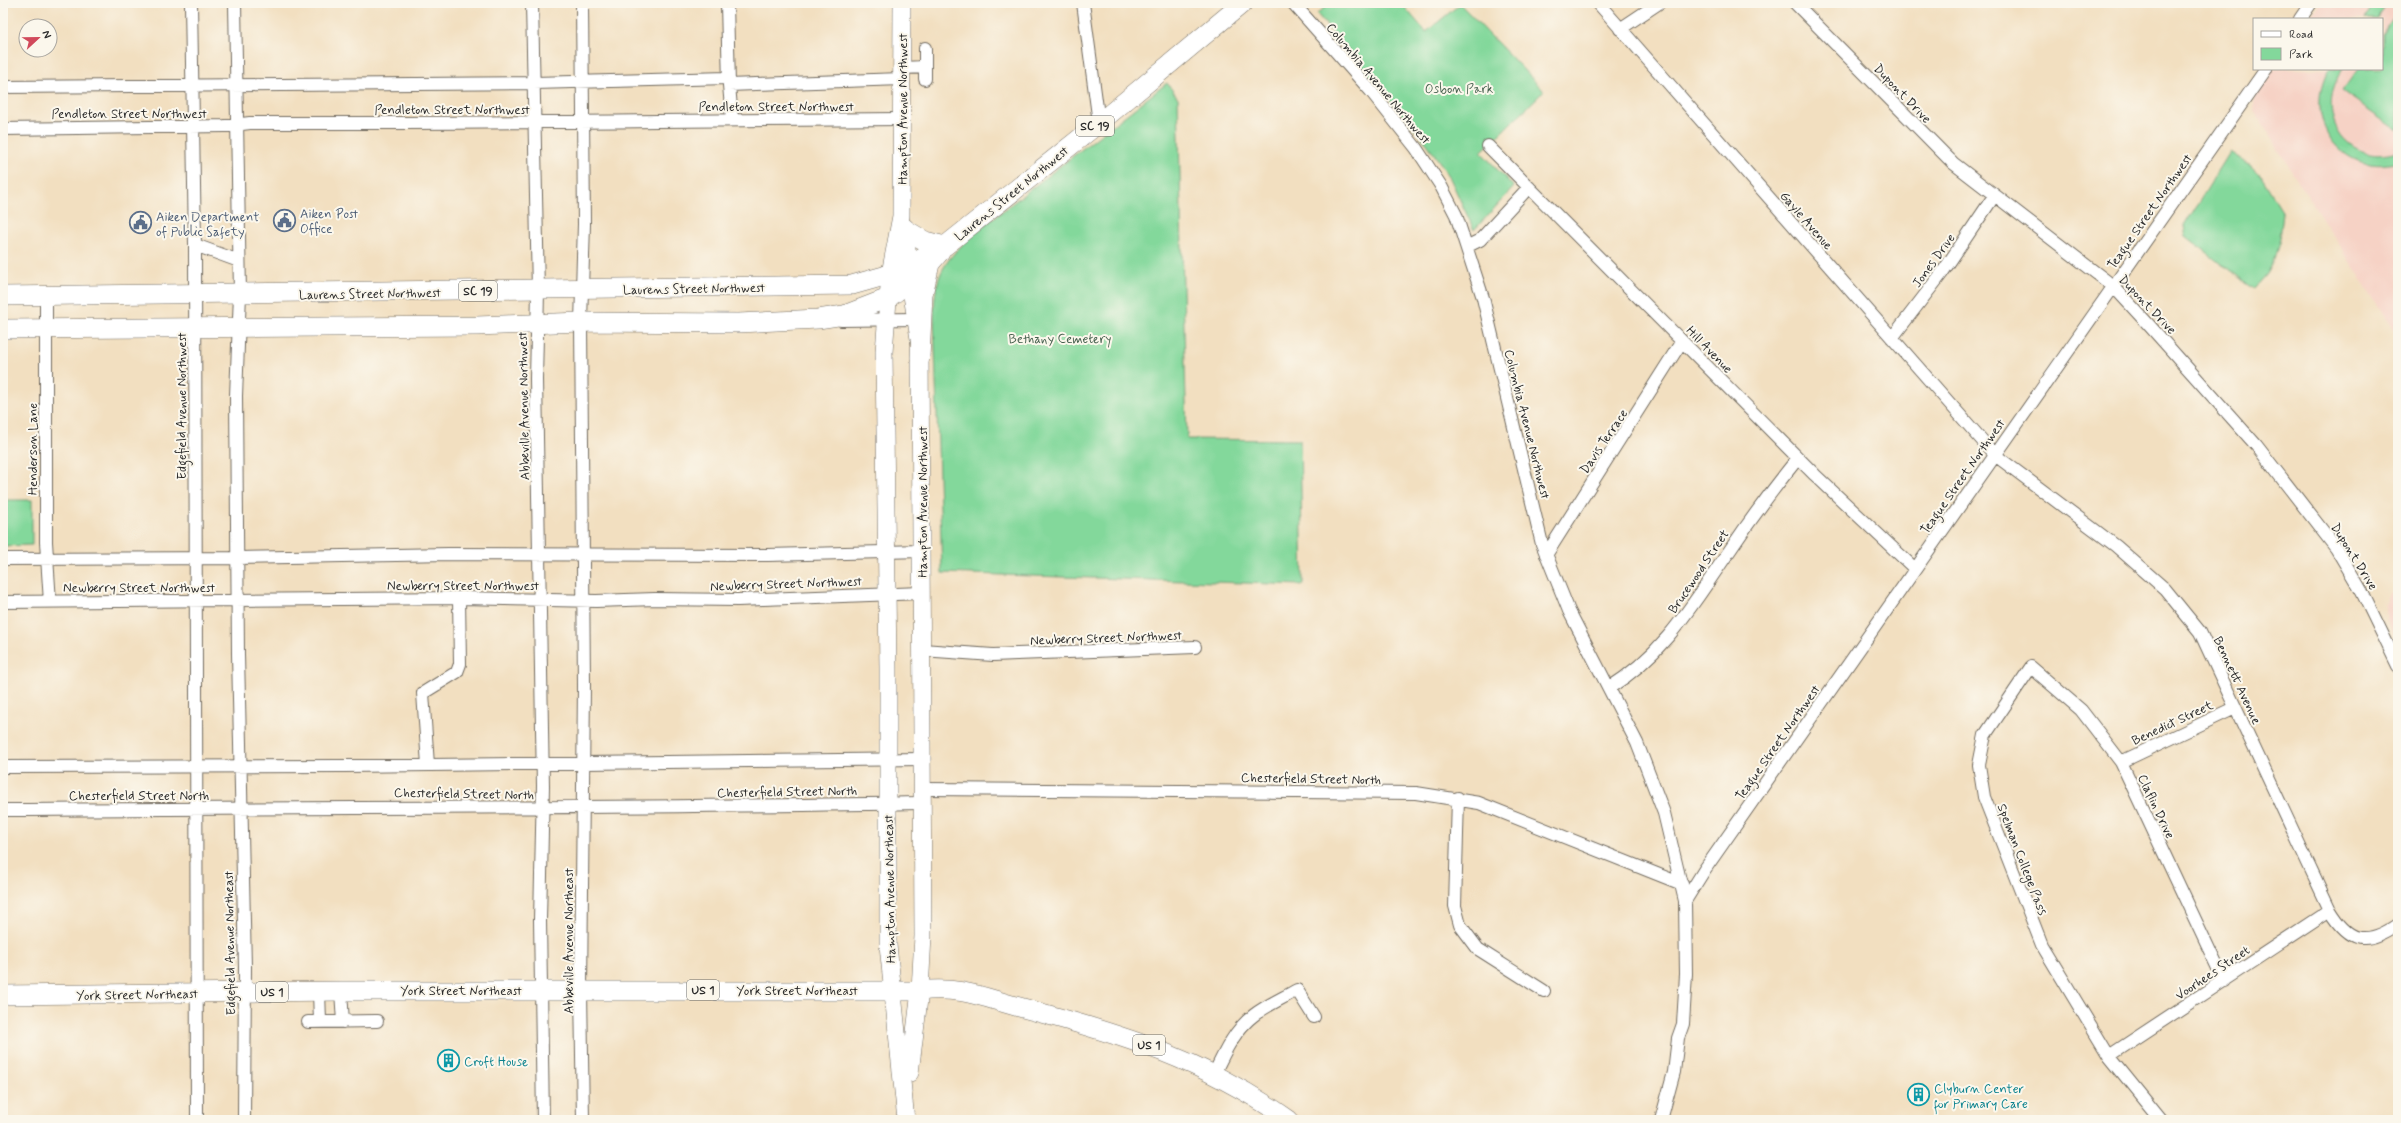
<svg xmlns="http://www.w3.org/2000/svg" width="2401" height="1123" viewBox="0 0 2401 1123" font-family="Mynerve,sans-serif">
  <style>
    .built { fill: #f6d2c5 }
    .green { fill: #83d89b; stroke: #578263 }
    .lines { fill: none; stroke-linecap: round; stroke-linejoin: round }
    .street-casing { stroke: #716a5f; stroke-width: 14 }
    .secondary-casing { stroke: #716a5f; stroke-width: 18 }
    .primary-casing { stroke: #716a5f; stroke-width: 20 }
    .street { stroke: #fff; stroke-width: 12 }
    .secondary { stroke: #fff; stroke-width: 17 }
    .primary { stroke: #fff; stroke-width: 19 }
    .labels { text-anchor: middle; stroke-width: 4; stroke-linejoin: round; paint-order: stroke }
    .shield { fill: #fbf7ec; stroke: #696865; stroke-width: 1 }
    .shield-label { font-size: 12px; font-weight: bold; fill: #2b2b2b }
    .street-label { font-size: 13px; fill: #2b2b2b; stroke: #fbf7ec }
    .park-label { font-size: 13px; fill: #455f4d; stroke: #fbf7ec }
    .service-label { font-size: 13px; fill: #4e5e75; stroke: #fbf7ec; text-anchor: start }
    .culture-label { font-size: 13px; fill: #0d838f; stroke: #fbf7ec; text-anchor: start }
  </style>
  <rect width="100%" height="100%" fill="#fbf7ec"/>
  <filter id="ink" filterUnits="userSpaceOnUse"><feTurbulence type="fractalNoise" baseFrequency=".025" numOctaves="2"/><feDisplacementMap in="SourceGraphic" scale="8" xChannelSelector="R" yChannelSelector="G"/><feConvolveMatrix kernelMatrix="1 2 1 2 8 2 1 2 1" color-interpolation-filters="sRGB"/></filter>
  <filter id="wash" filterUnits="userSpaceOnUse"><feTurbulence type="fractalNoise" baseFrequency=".012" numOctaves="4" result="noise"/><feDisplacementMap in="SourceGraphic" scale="16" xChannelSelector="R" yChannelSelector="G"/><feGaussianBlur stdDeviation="0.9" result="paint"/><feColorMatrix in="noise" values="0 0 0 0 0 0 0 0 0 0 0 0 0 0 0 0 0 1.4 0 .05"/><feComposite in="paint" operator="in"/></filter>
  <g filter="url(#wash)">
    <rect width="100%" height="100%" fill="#f2dfc0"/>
    <path class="built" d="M 2320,3 L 2398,3 L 2398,337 L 2253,110 L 2255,97 L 2274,69 L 2382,69 L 2382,19 L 2309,19 Z
      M 2398,589 L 2398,643 L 2387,620 L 2384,607 L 2389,595 Z"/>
    <path class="green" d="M 1330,3 L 1401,3 L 1426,32 L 1460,4 L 1544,91 L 1481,152 L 1514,187 L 1474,230 L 1449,176 L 1428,145 L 1317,14 Z
      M 2375,3 L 2388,3 L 2377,19 L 2364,19 Z
      M 2398,10 L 2398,130 L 2342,91 L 2358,69 L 2382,69 L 2382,33 Z
      M 2329,69 L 2343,69 C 2313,112 2344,167 2398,151 L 2398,162 C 2341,178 2301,119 2329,69 Z
      M 1167,83 L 1178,98 L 1187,439 L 1300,440 L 1303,585 L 942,573 L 934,317 C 934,269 947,258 982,227 Z
      M 2230,152 L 2251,166 L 2261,176 L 2283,212 L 2280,239 L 2273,263 L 2267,274 L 2254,289 L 2186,236 L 2184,226 Z
      M 3,500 L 32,500 L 32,545 L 3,546 Z"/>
  </g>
  <g filter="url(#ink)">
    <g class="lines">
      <defs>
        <path id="street" d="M 191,3 L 195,245 L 197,1120
          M 235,3 L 240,294 L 236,396 L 238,654 L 245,967 L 244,1120
          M 532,3 L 538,291 L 536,379 L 543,786 L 540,920 L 543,1120
          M 582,3 L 584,224 L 581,322 L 584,685 L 581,990 L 583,1120
          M 727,3 L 729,85 L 732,119
          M 1083,3 L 1099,123
          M 1293,3 L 1370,90 L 1416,148 L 1441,186 L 1456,215 L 1483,298 L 1542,544 L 1569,611 L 1637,743 L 1664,813 L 1685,901 L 1686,974 L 1683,1024 L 1678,1038 L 1674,1072 L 1661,1120
          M 1598,3 L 1995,455 L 2116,546 L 2165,589 L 2200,632 L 2330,910 C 2350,943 2366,946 2398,924
          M 1795,3 L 1953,163 L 2113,286 L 2148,324 L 2256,445 L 2336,548 L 2362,592 L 2398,666
          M 2300,19 L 2311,3
          M 1620,29 L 1659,3
          M 902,68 L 925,67
          M 925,79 L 925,48
          M 729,85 L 902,79
          M 3,87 L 534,83 L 728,78
          M 3,129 L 225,126 L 250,123 C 468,124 685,120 902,119
          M 1488,146 L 1815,475 L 1915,569
          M 195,245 L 239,261
          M 1468,246 L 1480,240 L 1529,187
          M 46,296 L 46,542 L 50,602
          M 841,320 L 916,319
          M 1892,338 L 1942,273 L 1994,196
          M 1546,555 L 1682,341
          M 3,559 L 239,558 L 449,554 L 768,555 L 922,551
          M 3,602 L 464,598 L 596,601 L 655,599 L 738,600 L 922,593
          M 922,650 L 993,655 L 1195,647
          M 1609,688 C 1664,654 1692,605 1728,553 C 1750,520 1773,489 1798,458
          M 2121,762 L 2235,708
          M 428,765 L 423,693 L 457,672 L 460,664 L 459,598
          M 3,767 L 345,766 L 923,759
          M 923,789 L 1416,793 L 1479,803 L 1682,884
          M 1458,798 L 1455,906 L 1460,925 L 1478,949 L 1544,991
          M 3,810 C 310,807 617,809 924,803
          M 1685,901 L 1705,869 L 2266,69
          M 319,991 L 320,1022
          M 341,991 L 343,1022
          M 308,1022 L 377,1021
          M 2109,1056 L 2330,910
          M 1214,1074 C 1224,1053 1235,1029 1254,1015 C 1267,1005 1283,998 1297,990 L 1314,1017
          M 2161,1120 L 2109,1056 L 2042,945 L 1984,797 L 1979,765 L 1985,735 L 2031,667 L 2081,710 L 2121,762 L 2224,981"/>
        <path id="secondary" d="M 902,3 L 901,216 L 890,274 L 884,352 L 888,668 L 888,945 L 906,1120
          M 905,227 L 910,283 L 920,345 L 923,936 L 920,991 L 910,1073"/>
        <path id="primary" d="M 905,229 L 925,241 L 945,246
          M 3,296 L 852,285 L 884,276 L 945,246 L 1099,123 L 1243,3
          M 3,329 L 477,326 L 581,322 L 739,323 L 818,319 L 844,315 L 888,298 L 922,273 L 940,252
          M 920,358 L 923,294 L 930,264
          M 3,995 L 341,991 L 920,991 C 962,986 984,998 1023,1008 C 1121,1034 1205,1060 1289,1120"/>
      </defs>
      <use href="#street" class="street-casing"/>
      <use href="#secondary" class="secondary-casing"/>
      <use href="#primary" class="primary-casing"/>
      <use href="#street" class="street"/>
      <use href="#secondary" class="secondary"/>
      <use href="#primary" class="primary"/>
    </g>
  </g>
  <defs>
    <symbol id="civic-ring" viewBox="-11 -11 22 22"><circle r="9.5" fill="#fbf7ec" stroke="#5c6f8a" stroke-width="1.5"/><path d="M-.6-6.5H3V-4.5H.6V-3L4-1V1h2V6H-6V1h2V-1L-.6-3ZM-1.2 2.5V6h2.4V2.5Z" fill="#5c6f8a"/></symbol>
    <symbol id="building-ring" viewBox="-11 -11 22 22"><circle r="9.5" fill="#fbf7ec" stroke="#0f9aa8" stroke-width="1.5"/><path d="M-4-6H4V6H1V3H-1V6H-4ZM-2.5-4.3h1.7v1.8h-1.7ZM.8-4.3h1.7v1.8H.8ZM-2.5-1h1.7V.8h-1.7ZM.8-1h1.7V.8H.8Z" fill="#0f9aa8"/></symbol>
  </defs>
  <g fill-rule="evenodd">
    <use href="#civic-ring" x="272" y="208" width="25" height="25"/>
    <use href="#civic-ring" x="128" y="210" width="25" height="25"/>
    <use href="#building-ring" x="436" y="1048" width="25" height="25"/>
    <use href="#building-ring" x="1906" y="1082" width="25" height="25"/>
  </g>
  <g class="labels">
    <g class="shield">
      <rect x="1076" y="116" width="38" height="20" rx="3"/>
      <rect x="459" y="281" width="38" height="20" rx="3"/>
      <rect x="687" y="980" width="32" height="20" rx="3"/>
      <rect x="256" y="982" width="32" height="20" rx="3"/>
      <rect x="1133" y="1035" width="32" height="20" rx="3"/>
    </g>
    <g class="shield-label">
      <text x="1095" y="130">SC 19</text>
      <text x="478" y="295">SC 19</text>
      <text x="703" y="994">US 1</text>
      <text x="272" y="996">US 1</text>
      <text x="1149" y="1049">US 1</text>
    </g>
    <g class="street-label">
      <text transform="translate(1379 83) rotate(50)" y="5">Columbia Avenue Northwest</text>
      <text transform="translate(1903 93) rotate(46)" y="5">Dupont Drive</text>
      <text x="776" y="111">Pendleton Street Northwest</text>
      <text x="452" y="114">Pendleton Street Northwest</text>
      <text transform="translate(902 109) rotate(-90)" y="5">Hampton Avenue Northwest</text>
      <text x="129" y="118">Pendleton Street Northwest</text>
      <text transform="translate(1011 193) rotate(-39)" y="5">Laurens Street Northwest</text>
      <text transform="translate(2149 211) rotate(-55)" y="5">Teague Street Northwest</text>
      <text transform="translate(1807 220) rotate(49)" y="5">Gayle Avenue</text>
      <text transform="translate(1933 260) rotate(-54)" y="5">Jones Drive</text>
      <text transform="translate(694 288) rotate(-1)" y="5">Laurens Street Northwest</text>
      <text transform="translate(370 293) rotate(-1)" y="5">Laurens Street Northwest</text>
      <text transform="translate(2148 304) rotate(46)" y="5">Dupont Drive</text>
      <text transform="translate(1710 349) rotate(46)" y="5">Hill Avenue</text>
      <text transform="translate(181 406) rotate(-90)" y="5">Edgefield Avenue Northwest</text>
      <text transform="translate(523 406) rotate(-91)" y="5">Abbeville Avenue Northwest</text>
      <text transform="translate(1528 424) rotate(76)" y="5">Columbia Avenue Northwest</text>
      <text transform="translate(1603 441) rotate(-56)" y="5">Davis Terrace</text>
      <text transform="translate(32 449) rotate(-90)" y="5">Henderson Lane</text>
      <text transform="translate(1962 476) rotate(-55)" y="5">Teague Street Northwest</text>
      <text transform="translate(922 502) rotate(-90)" y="5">Hampton Avenue Northwest</text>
      <text transform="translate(2355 556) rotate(58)" y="5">Dupont Drive</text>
      <text transform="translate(1698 571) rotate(-56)" y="5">Brucewood Street</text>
      <text transform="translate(786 583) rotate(-2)" y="5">Newberry Street Northwest</text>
      <text x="463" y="590">Newberry Street Northwest</text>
      <text x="139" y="592">Newberry Street Northwest</text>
      <text transform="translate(1106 637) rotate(-2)" y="5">Newberry Street Northwest</text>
      <text transform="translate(2238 680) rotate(65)" y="5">Bennett Avenue</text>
      <text transform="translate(2172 722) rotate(-25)" y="5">Benedict Street</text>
      <text transform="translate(1777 742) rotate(-55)" y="5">Teague Street Northwest</text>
      <text transform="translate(1311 778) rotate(1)" y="5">Chesterfield Street North</text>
      <text transform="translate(787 791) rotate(-1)" y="5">Chesterfield Street North</text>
      <text transform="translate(464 793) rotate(1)" y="5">Chesterfield Street North</text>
      <text x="139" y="800">Chesterfield Street North</text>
      <text transform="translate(2157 806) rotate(65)" y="5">Claflin Drive</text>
      <text transform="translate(2023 859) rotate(69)" y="5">Spelman College Pass</text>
      <text transform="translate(889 889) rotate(-91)" y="5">Hampton Avenue Northeast</text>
      <text transform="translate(568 941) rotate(-90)" y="5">Abbeville Avenue Northeast</text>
      <text transform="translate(229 943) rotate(-91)" y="5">Edgefield Avenue Northeast</text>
      <text transform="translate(2212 972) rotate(-34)" y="5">Voorhees Street</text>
      <text x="461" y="995">York Street Northeast</text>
      <text x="797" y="995">York Street Northeast</text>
      <text transform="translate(137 994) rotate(-1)" y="5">York Street Northeast</text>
    </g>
    <g class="park-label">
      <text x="1459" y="93">Osbon Park</text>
      <text x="1060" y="343">Bethany Cemetery</text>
    </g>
    <g class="service-label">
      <text x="300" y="218">Aiken Post<tspan x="300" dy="15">Office</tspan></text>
      <text x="156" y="221">Aiken Department<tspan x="156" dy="15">of Public Safety</tspan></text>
    </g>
    <g class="culture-label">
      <text x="464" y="1066">Croft House</text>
      <text x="1934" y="1093">Clyburn Center<tspan x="1934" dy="15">for Primary Care</tspan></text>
    </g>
  </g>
  <rect width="2401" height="1123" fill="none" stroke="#fbf7ec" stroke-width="16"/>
  <rect x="2253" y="18" width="130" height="52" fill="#fbf7ec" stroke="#a8a59f"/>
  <rect x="2261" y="31" width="20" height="6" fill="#ffffff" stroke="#a8a59f"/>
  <text x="2289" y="38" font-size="12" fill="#2b2b2b">Road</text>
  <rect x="2261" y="48" width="20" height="12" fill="#83d89b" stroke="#a8a59f"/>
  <text x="2289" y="58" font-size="12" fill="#2b2b2b">Park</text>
  <g transform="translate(38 38) rotate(68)"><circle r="19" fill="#fbf7ec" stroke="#a8a59f"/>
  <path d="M0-3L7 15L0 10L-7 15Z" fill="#d1495b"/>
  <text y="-6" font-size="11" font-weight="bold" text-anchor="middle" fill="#2b2b2b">N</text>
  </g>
</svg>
